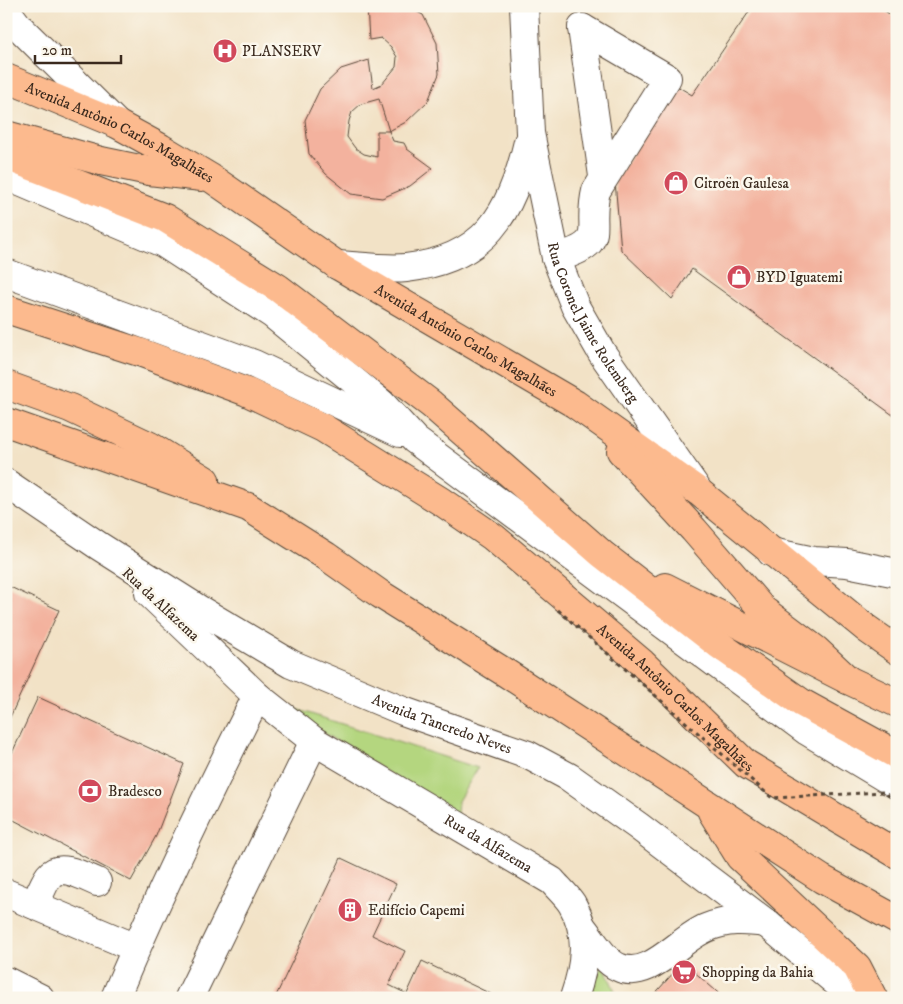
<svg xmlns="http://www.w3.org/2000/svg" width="903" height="1004" viewBox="0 0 903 1004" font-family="'IM FELL DW Pica',serif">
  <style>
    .green { fill: #b4d67f; stroke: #78804e }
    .building { fill: #f3b29e; fill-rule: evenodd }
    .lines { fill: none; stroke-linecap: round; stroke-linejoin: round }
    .minor-casing { stroke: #564637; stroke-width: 30 }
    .major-casing { stroke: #564637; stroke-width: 30 }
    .minor { stroke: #fff; stroke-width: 28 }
    .major { stroke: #fcba8e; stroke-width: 28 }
    .path-bridge { stroke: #564637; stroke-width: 3; stroke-dasharray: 4 4; stroke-linecap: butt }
    .labels { text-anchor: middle; stroke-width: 5; stroke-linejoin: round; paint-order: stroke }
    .poi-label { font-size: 15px; fill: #3b2a1e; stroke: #fbf7ec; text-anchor: start }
    .street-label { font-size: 15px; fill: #3b2a1e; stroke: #fbf7ec }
  </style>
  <rect width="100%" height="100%" fill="#fbf7ec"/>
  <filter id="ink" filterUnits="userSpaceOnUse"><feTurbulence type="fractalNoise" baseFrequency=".02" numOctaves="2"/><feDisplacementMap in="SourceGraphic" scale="10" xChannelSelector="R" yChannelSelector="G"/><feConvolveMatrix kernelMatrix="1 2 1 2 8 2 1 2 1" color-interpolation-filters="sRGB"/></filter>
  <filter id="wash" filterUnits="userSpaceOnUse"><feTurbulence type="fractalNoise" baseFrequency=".0096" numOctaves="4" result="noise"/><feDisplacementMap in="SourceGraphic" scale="20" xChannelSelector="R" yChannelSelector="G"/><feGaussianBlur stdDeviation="1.12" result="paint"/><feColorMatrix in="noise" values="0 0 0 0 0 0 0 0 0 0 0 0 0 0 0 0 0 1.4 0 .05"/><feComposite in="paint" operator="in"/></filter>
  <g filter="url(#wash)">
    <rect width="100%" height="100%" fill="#f2e2c6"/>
    <path class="green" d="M 274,702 L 478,768 L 458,801 L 457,816 Z
      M 594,969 L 605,969 L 618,998 L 587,998 Z"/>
    <g id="blocks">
      <path class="building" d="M 367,6 L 406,6 L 423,15 L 437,43 L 439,74 L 428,101 L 406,122 L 389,131 L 393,141 L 404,143 L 407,149 L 433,168 L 410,186 L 382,198 L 351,194 L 326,174 L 309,154 L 305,120 L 320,89 L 341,69 L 369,60 L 373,88 L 382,84 L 396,67 L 397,57 L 391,47 L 381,38 L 369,40 ZM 379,99 L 389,131 L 377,131 L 377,157 L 364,154 L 355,148 L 347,137 L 349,121 L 352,112 L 361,104 Z
        M 753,6 L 877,6 L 897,19 L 897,418 L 692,269 L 672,299 L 621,250 L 615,181 L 677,86 L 692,95 Z
        M 6,585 L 59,610 L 6,726 Z
        M 38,697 L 184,764 L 156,836 L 131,881 L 6,816 L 6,766 Z
        M 341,858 L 396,884 L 372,935 L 405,951 L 389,985 L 407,994 L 422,961 L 491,994 L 490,998 L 275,998 Z
        M 683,962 L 724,998 L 651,998 Z"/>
    </g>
  </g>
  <g filter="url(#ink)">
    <use href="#blocks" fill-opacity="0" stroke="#564637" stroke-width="1"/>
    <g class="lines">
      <defs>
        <g id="minor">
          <path id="s1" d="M 524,6 L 530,133 L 556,258 L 575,306 L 602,353 L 697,489"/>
          <path d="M 6,10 L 19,27 L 116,123"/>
          <path d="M 582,28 L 603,176"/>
          <path d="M 6,176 L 163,243 L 272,314 L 381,403 L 415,440 L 807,731 L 897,785"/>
          <path d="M 556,258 C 611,242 586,232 596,191 L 667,78 L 582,28"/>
          <path d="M 337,265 C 358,266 385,270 406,268 C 485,259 511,215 528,142"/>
          <path d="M 6,273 L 254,364 L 400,433"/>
          <path id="s2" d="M 6,483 L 99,546 L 200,610 L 291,664 L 403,711 L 528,755 L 569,777 L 638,826 L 766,923 L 855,998"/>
          <path d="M 771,552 L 814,561 L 847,563 L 897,573"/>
          <path id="s3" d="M 149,593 L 257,696 L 314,741 L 552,881 C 558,888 567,896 572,904 C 590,935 585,966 574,998"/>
          <path d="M 6,893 L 136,948"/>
          <path d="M 35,905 C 39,896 43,884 49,876 C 60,862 85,877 97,882"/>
          <path d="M 582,927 C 593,940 603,960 618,967 C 648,982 679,939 706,928 C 728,919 743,920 766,923"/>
          <path d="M 6,981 L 40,998"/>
          <path d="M 115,998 C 158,895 207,795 257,696"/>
          <path d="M 189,998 L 314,741"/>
        </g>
        <g id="major">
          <path id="s4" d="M 6,78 L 117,124 L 161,148 L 211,178 L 337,265 L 575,404 L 699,492 L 867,629 L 897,650"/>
          <path d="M 6,135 L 101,161 L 149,171 L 202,177"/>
          <path d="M 6,156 L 165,218 L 278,288 L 431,404 L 602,554 L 718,644 L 802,703 L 897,755"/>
          <path id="s5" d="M 6,309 L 142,353 L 247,392 L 323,428 L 442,502 L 493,537 L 642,663 L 746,764 L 897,854"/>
          <path d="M 6,385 L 70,408 L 150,446 L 205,480"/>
          <path d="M 6,422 L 248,507 L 326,556 L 380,594 L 506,673 L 822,879 L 897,920"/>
          <path d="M 621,451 L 694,530 L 763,610 L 816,650 L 848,680"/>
          <path d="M 665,587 L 848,680 L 897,703"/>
          <path d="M 712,812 L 740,857 L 857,967 L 873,998"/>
        </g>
      </defs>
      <use href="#minor" class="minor-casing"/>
      <use href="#major" class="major-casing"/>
      <use href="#minor" class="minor"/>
      <use href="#major" class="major"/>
      <path class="path-bridge" d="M 558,610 L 772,798 L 883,792 L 897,801"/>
    </g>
  </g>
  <defs>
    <symbol id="hospital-disc" viewBox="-11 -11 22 22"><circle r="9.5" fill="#d1495b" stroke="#fbf7ec"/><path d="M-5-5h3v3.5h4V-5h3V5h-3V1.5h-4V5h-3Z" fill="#fff"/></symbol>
    <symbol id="shop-disc" viewBox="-11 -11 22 22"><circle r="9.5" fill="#d1495b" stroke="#fbf7ec"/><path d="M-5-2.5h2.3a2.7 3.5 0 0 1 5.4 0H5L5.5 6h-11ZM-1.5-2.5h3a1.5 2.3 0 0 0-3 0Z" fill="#fff"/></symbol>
    <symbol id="bank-disc" viewBox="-11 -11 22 22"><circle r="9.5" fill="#d1495b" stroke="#fbf7ec"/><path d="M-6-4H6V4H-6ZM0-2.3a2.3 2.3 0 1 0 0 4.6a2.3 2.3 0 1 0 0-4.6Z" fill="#fff"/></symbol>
    <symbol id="building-disc" viewBox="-11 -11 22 22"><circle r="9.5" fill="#d1495b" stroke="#fbf7ec"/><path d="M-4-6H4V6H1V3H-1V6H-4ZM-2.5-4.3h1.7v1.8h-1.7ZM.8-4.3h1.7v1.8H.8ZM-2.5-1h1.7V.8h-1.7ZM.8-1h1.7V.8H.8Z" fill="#fff"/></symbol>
    <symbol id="supermarket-disc" viewBox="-11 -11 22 22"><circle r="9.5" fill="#d1495b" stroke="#fbf7ec"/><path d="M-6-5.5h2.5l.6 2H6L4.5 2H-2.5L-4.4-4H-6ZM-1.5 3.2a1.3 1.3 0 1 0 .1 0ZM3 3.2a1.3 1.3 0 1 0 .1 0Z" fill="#fff"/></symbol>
  </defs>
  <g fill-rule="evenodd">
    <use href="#hospital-disc" x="211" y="37" width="28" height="28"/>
    <use href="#shop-disc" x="662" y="169" width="28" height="28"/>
    <use href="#shop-disc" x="725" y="263" width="28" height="28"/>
    <use href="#bank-disc" x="76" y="777" width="28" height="28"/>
    <use href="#building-disc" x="336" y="896" width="28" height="28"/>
    <use href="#supermarket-disc" x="670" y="958" width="28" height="28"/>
  </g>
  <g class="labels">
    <g class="poi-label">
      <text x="242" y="56">PLANSERV</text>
      <text x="694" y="188">Citroën Gaulesa</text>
      <text x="756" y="282">BYD Iguatemi</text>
      <text x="108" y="796">Bradesco</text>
      <text x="368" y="915">Edifício Capemi</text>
      <text x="702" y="977">Shopping da Bahia</text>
    </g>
    <g class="street-label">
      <text dy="5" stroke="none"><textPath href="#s4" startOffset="126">Avenida Antônio Carlos Magalhães</textPath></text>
      <text dy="5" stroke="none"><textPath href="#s1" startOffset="329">Rua Coronel Jaime Rolemberg</textPath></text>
      <text dy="5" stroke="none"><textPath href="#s4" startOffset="531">Avenida Antônio Carlos Magalhães</textPath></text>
      <text transform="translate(161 604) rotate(43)" y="5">Rua da Alfazema</text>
      <text dy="5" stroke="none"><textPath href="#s5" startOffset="784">Avenida Antônio Carlos Magalhães</textPath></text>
      <text dy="5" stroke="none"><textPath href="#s2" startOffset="500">Avenida Tancredo Neves</textPath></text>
      <text dy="5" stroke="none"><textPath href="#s3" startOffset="424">Rua da Alfazema</textPath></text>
    </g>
  </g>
  <rect width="903" height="1004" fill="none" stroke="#fbf7ec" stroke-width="25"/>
  <path d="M35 55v8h86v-8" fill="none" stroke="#3b2a1e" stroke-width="2.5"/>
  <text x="42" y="55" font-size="15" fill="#3b2a1e" stroke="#fbf7ec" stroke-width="4" paint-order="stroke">20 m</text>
</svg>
